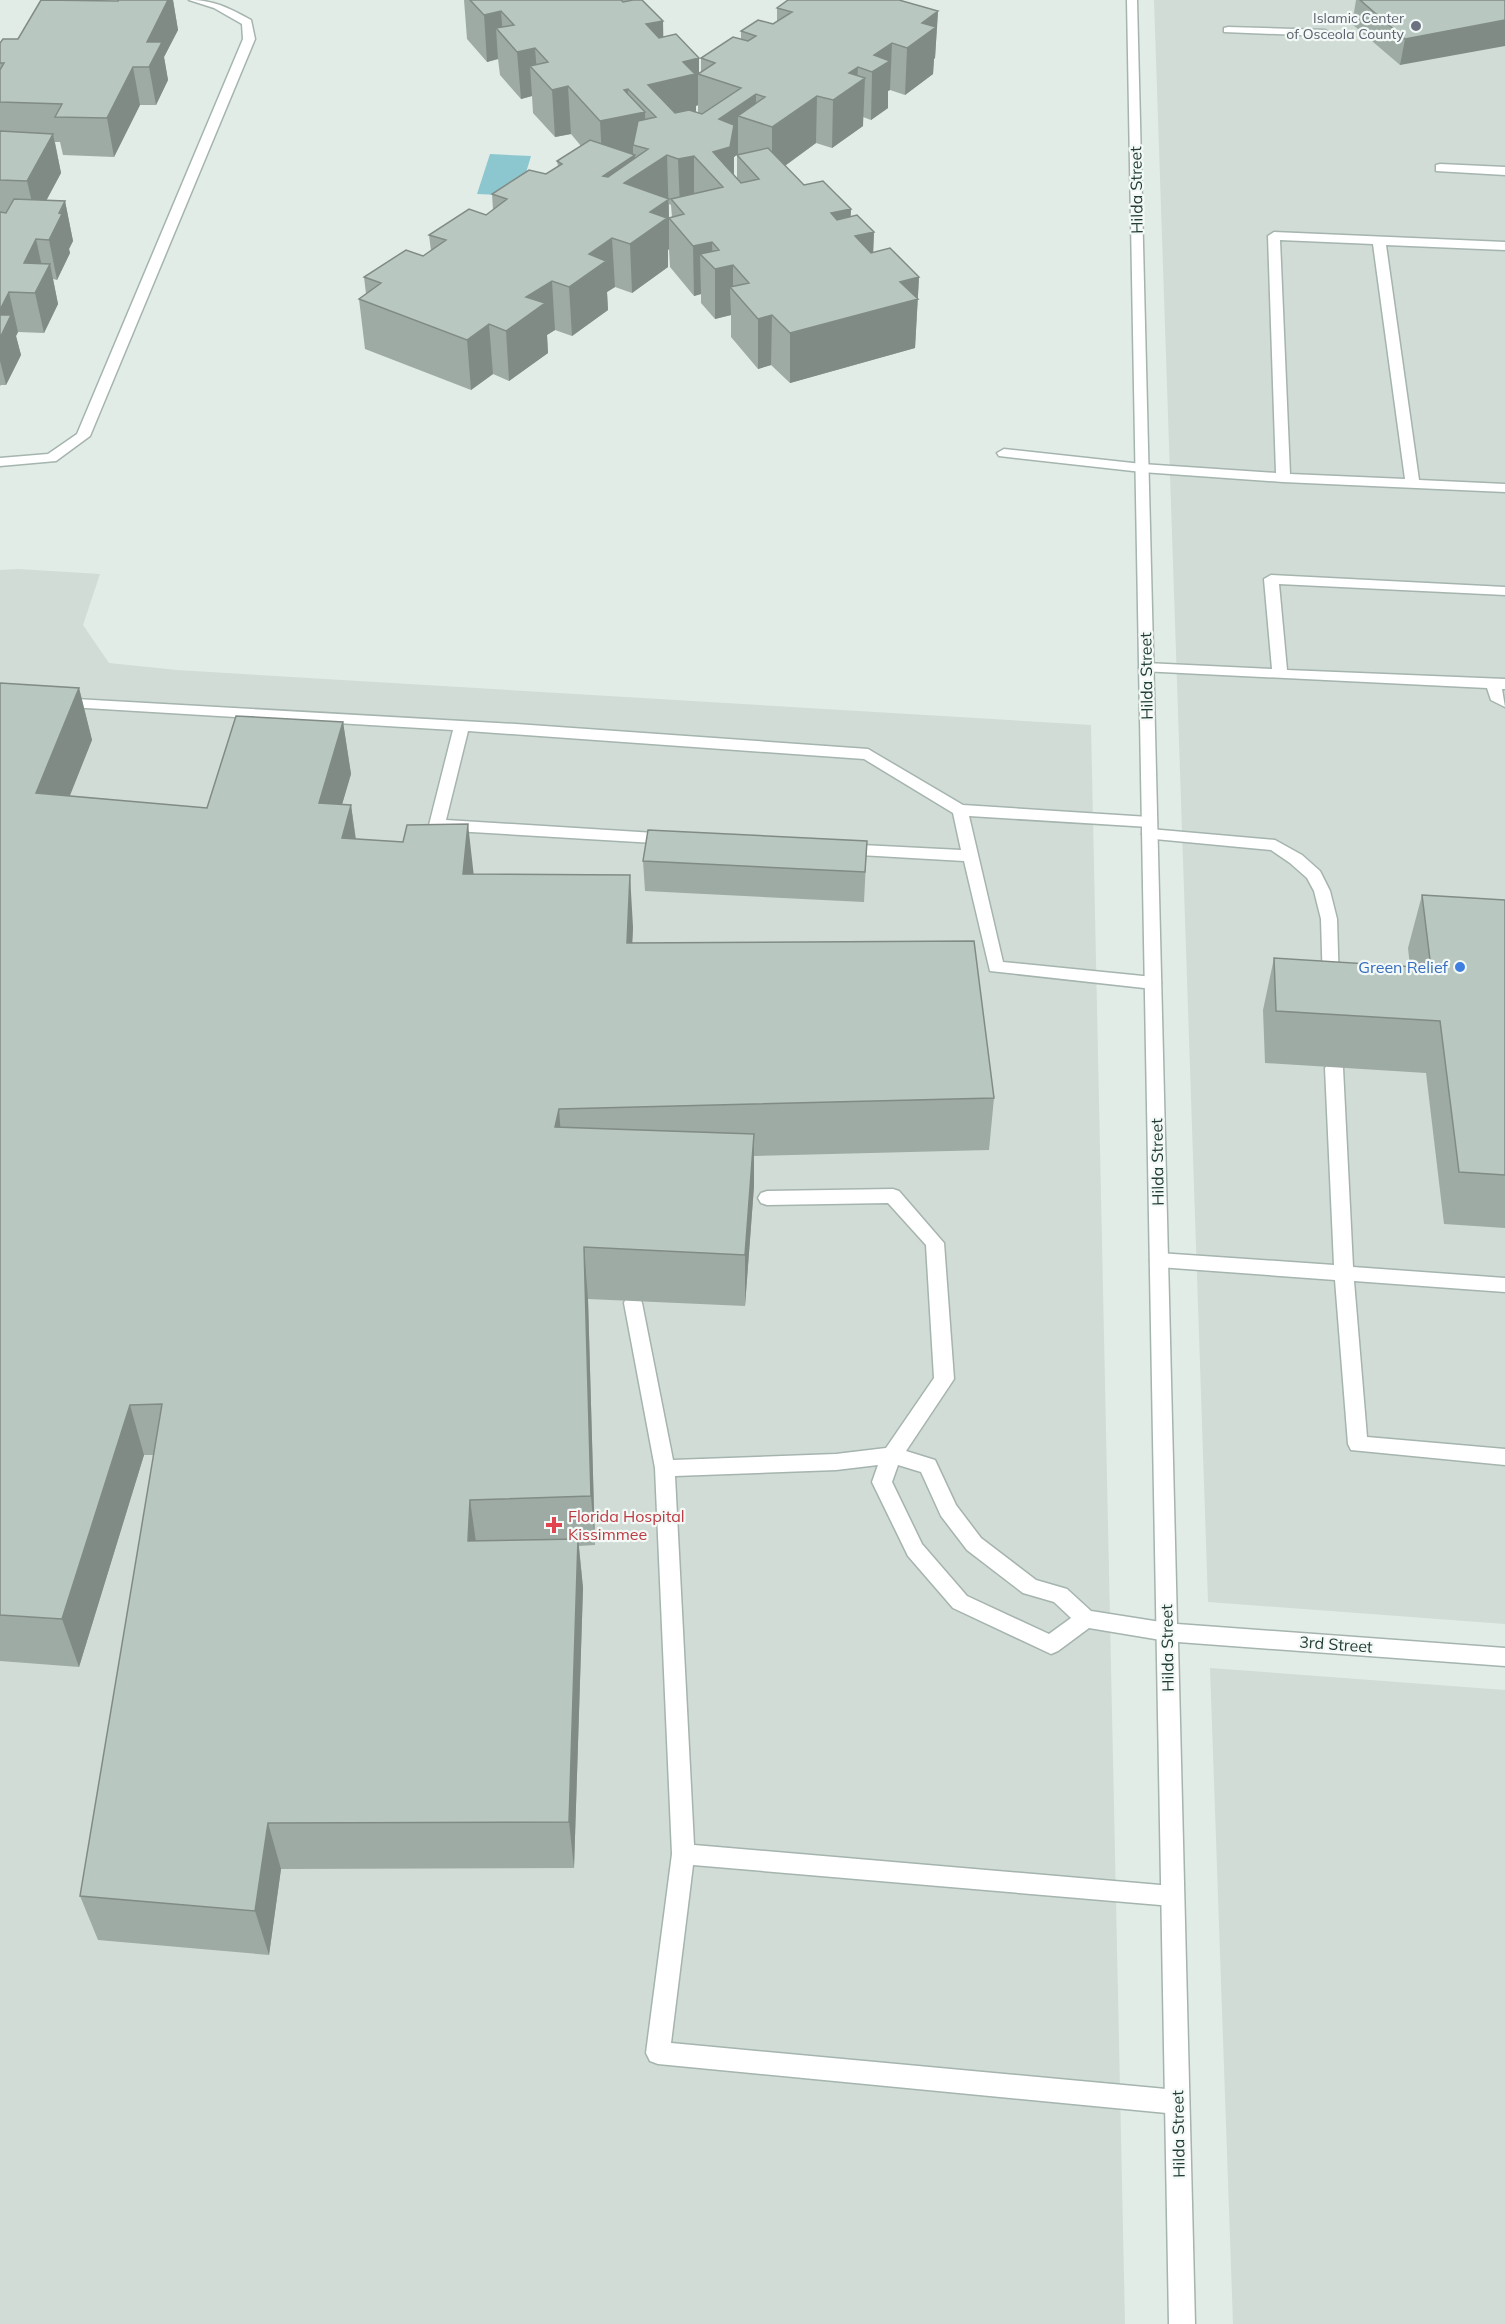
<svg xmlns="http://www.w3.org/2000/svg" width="1505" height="2324" viewBox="0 0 1505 2324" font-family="Mulish,sans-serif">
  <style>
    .built { fill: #d1dcd6 }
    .water { fill: #8cc6cf }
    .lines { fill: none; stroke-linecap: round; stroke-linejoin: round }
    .lane-casing { stroke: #a5b4ae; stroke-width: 3 }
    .street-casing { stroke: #a5b4ae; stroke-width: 3 }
    .lane { fill: #fff; fill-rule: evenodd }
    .street { fill: #fff; fill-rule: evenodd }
    .wall { fill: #9eaba5; fill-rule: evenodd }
    .shaded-wall { fill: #818b86 }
    .building { fill: #b8c7c0; stroke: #818b86; stroke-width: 1.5 }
    .worship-dot { fill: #6b7280; stroke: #f3f9f6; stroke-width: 2 }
    .shop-dot { fill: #3f7fe0; stroke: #f3f9f6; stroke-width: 2 }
    .health-dot { fill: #e0444e; stroke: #f3f9f6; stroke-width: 2 }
    .labels { text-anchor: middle; stroke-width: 4.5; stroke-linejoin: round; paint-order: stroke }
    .far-worship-label { font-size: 14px; fill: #5b616d; stroke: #f3f9f6; text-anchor: end }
    .street-label { font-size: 16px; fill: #233d35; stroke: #f3f9f6 }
    .shop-label { font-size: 16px; fill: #366cbe; stroke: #f3f9f6; text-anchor: end }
    .health-label { font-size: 16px; fill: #be3a42; stroke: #f3f9f6; text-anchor: start }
  </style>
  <rect width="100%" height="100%" fill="#e2ece7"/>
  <path class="built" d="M 1154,0 L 1505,0 L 1505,1624 L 1208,1602 Z
    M 18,569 L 100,574 L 83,625 L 109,663 L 177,670 L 1091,725 L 1125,2324 L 0,2324 L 0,570 Z
    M 1210,1668 L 1505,1690 L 1505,2324 L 1233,2324 Z"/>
  <path class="water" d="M 490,154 L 531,156 L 519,196 L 477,194 Z"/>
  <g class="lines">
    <defs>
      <path id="lane" d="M 189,0 C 214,0 229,8 251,20 L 255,39 L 90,436 L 56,461 L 0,466 L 0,458 L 48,454 L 77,434 L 243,39 L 242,24 L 214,8 Z
        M 1228,27 L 1325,30 L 1330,33 L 1325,36 L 1224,32 L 1224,28 Z
        M 1440,164 L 1505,167 L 1505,175 L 1436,171 L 1436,165 Z
        M 1274,232 L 1505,242 L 1505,250 L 1386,245 L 1419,480 L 1505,484 L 1505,492 L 1283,482 L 1142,472 L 999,456 L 997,453 L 1004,449 L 1142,464 L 1276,473 L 1268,236 ZM 1280,240 L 1373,244 L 1405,479 L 1290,474 Z
        M 1271,575 L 1505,587 L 1505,595 L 1279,584 L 1287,670 L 1505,679 L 1505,689 L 1502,689 L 1505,707 L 1491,700 L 1487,688 L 1141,671 L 1139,668 L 1146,663 L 1272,669 L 1264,579 Z
        M 58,698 L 516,724 L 868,749 L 963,805 L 1149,817 L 1155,818 L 1157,822 L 1155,826 L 1149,827 L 969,816 L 1003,962 L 1153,977 L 1159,979 L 1161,983 L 1159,987 L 1153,989 L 990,971 L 964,861 L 842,854 L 836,853 L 834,849 L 836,845 L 842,844 L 961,850 L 953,813 L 864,759 L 468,731 L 446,820 L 671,834 L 677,835 L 679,839 L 677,843 L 671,844 L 437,830 L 431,829 L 429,825 L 453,730 L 53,706 L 50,703 L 53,700 Z
        M 1150,829 L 1275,840 L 1302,855 L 1320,871 L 1330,891 L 1337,919 L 1339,986 L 1337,990 L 1325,990 L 1323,986 L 1321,919 L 1314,891 L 1307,878 L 1290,863 L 1271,850 L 1144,838 L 1142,834 L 1144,830 Z
        M 1334,1062 L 1340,1064 L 1343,1068 L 1353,1267 L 1505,1278 L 1505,1292 L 1354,1281 L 1367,1437 L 1505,1449 L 1505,1465 L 1351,1450 L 1348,1444 L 1335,1280 L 1159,1267 L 1152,1265 L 1150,1260 L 1152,1255 L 1159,1253 L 1334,1265 L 1325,1068 L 1328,1064 Z
        M 893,1189 L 899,1191 L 944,1243 L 954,1379 L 906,1451 L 935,1460 L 956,1505 L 981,1538 L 1036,1580 L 1067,1589 L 1091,1611 L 1167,1623 L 1174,1626 L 1177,1632 L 1174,1638 L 1167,1641 L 1089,1628 L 1058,1651 L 1051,1654 L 953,1608 L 908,1556 L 872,1482 L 878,1465 L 836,1470 L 675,1476 L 694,1845 L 1172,1886 L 1180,1889 L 1183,1896 L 1180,1903 L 1172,1906 L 693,1865 L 671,2043 L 1177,2090 L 1185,2094 L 1189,2102 L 1185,2110 L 1177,2114 L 658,2064 L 650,2061 L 646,2053 L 672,1854 L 655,1468 L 624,1303 L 626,1298 L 633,1296 L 640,1298 L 642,1303 L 673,1460 L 836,1454 L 886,1448 L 934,1378 L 926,1245 L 888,1203 L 767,1205 L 761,1203 L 758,1198 L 761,1193 L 767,1191 ZM 898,1465 L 921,1472 L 941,1516 L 967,1550 L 1023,1593 L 1054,1602 L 1071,1618 L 1049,1634 L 967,1596 L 922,1544 L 892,1482 Z"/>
      <path id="street" d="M 1127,0 L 1137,0 L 1177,1624 L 1505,1648 L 1505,1666 L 1178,1642 L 1195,2324 L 1169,2324 Z"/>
    </defs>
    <use href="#lane" class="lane-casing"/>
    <use href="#street" class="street-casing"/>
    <use href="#lane" class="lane"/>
    <use href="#street" class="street"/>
  </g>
  <path class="wall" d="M 118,0 L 173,0 L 178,30 L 164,57 L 168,80 L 156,105 L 140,105 L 114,157 L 63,155 L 60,142 L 55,142 L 61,173 L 46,200 L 65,201 L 73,241 L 69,249 L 70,253 L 57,280 L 53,279 L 58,304 L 44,333 L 18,332 L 16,336 L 21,355 L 6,385 L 1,385 L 0,386 L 0,43 L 18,39 L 118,1 Z
    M 464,0 L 628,0 L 663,37 L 699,58 L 699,74 L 701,72 L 701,58 L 741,39 L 741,31 L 773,24 L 777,22 L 777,8 L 938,11 L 935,58 L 934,59 L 933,74 L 905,95 L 890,90 L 888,91 L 888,108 L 871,120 L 863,117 L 863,126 L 832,148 L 816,143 L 785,166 L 804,185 L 851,209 L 850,217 L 874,232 L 873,253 L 919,277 L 915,348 L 790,383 L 771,365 L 758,369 L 731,337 L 731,315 L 715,319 L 701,303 L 701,294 L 694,296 L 670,267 L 669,249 L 668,250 L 668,267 L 632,293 L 615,287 L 607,292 L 608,310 L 572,336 L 555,330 L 547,335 L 548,353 L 509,381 L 493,374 L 471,390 L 365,349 L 359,299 L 366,294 L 364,277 L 423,256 L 431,251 L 429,235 L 486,215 L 493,210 L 492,194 L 546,174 L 558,166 L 557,161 L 581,146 L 571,134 L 555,137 L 533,113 L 532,96 L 521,99 L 500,75 L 498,59 L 487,62 L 467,39 ZM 698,105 L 698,113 L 696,112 L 696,106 ZM 738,154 L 737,155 L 737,179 L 734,175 L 734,157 ZM 669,204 L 671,205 L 672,217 L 669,218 Z
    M 1356,0 L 1505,0 L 1400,65 L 1352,24 Z
    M 0,683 L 79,688 L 92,740 L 69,796 L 207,808 L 343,722 L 351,774 L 342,804 L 351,805 L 356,839 L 474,874 L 633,927 L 632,943 L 994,1098 L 989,1150 L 754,1156 L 754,1186 L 745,1306 L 588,1299 L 595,1545 L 579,1546 L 583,1588 L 574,1868 L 281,1869 L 269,1955 L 98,1940 L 80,1896 L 154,1455 L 144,1455 L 79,1667 L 0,1661 Z
    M 867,841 L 864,902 L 645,891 L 643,861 Z
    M 1422,895 L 1505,900 L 1505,1228 L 1444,1224 L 1426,1073 L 1265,1063 L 1263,1010 L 1274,958 L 1410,967 L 1408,948 Z"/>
  <path class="shaded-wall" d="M 168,0 L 173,0 L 178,30 L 164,57 L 168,80 L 156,105 L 149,67 L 147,42 Z
    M 501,11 L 503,36 L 496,28 L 498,59 L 487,62 L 484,15 Z
    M 938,11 L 935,58 L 934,59 L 933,74 L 905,95 L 907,48 L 922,23 Z
    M 1505,20 L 1505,46 L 1400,65 L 1405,39 Z
    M 663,21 L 664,68 L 646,24 Z
    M 892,43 L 890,90 L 888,91 L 888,108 L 871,120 L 872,72 L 874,55 Z
    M 535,48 L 537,73 L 530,66 L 532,96 L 521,99 L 517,52 Z
    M 699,58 L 699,75 L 698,74 L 698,105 L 696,106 L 696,122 L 656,117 L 648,85 L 683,62 Z
    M 133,67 L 140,105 L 114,157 L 107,118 Z
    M 858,67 L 857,83 L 865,78 L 863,126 L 832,148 L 833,100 L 849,73 Z
    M 568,86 L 571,134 L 555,137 L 552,90 Z
    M 628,89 L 629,115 L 645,112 L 646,149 L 633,145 L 633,156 L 635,155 L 635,176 L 667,155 L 669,219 L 669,218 L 669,249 L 668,250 L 668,267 L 632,293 L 630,244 L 603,176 L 600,121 L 624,90 Z
    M 756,94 L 756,122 L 738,116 L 738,154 L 734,157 L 734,173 L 731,196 L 723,187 L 713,152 L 719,119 Z
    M 817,96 L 816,143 L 772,175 L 772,127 Z
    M 53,134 L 61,173 L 36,220 L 27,181 Z
    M 694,156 L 694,205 L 680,208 L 678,159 Z
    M 65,201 L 73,241 L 69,249 L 70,253 L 57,280 L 49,240 Z
    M 851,209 L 849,258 L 831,213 Z
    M 874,232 L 872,281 L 855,236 Z
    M 612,238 L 615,287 L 607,292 L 608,310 L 572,336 L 569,287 L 589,254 Z
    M 36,239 L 44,276 L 50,264 L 58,304 L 44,333 L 35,293 L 24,263 Z
    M 712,242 L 713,267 L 700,254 L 701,294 L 694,296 L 693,246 Z
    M 733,265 L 733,290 L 730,287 L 731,315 L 715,319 L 715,269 Z
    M 919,277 L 915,348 L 790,383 L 790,333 L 900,282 Z
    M 552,281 L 555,330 L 547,335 L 548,353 L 509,381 L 506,331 L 526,297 Z
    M 9,292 L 18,332 L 16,336 L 21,355 L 6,385 L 0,361 L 0,310 Z
    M 772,315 L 771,365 L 758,369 L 758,319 Z
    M 489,324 L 493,374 L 471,390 L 467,340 Z
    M 79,688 L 92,740 L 50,846 L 36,793 Z
    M 343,722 L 351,774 L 327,856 L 319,803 Z
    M 351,805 L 358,857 L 342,838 Z
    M 468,824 L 474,877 L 463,874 Z
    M 630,875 L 633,927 L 630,996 L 627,943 Z
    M 559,1109 L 563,1161 L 555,1127 Z
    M 754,1134 L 754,1186 L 745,1306 L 745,1255 Z
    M 584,1247 L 588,1299 L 595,1545 L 591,1496 Z
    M 130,1405 L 144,1455 L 79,1667 L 62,1619 Z
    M 470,1500 L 477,1549 L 468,1541 Z
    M 578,1539 L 583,1588 L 574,1868 L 569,1822 Z
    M 268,1823 L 281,1869 L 269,1955 L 255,1911 Z"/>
  <path class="building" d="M 41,0 L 118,1 L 118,0 L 168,0 L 147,42 L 162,42 L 149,67 L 133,67 L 107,118 L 55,117 L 62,104 L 0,102 L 0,70 L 4,63 L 0,63 L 0,43 L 3,39 L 18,39 Z
    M 470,0 L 621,0 L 623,2 L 633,0 L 642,0 L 663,21 L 646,24 L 659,38 L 676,34 L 699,58 L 683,62 L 695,74 L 648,85 L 675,113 L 689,110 L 702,114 L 741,88 L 698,74 L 715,63 L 701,58 L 733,37 L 748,41 L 756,36 L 741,31 L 758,20 L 773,24 L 792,12 L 777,8 L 788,0 L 899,0 L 938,11 L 922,23 L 936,27 L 907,48 L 892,43 L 874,55 L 890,61 L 872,72 L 858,67 L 849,73 L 865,78 L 833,100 L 817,96 L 772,127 L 738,116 L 765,97 L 756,94 L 719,119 L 734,125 L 730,147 L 713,152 L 741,183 L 759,179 L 737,155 L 768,148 L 804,185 L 823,181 L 851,209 L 831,213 L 837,220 L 857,215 L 874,232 L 855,236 L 871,253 L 890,248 L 919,277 L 900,282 L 918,299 L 790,333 L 772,315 L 758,319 L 730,287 L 749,283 L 733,265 L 715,269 L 700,254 L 719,250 L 712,242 L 693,246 L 669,218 L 684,214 L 671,199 L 723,187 L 694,156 L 678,159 L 667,155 L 624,183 L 669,199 L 650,212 L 667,218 L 630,244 L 612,238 L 589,254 L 606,261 L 569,287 L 552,281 L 526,297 L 545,303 L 506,331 L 489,324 L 467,340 L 359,299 L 381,283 L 364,277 L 406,250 L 423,256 L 446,240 L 429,235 L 469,209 L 486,215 L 507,199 L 492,194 L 529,170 L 546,174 L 562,164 L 557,161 L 590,140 L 635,155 L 603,176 L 608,177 L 648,149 L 633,145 L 638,121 L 656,117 L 628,89 L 624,90 L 645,112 L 600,121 L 568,86 L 552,90 L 530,66 L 548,62 L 535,48 L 517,52 L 496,28 L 514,25 L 501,11 L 484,15 Z
    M 1360,0 L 1505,0 L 1505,20 L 1405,39 Z
    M 0,131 L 53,134 L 27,181 L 0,180 Z
    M 14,199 L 65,201 L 59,213 L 62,214 L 49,240 L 36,239 L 24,263 L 50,264 L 35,293 L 9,292 L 0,310 L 0,212 L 6,213 Z
    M 0,315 L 11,315 L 0,338 Z
    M 0,683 L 79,688 L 36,793 L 207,808 L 236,716 L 343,722 L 319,803 L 351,805 L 342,838 L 403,842 L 407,825 L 468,824 L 463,874 L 630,875 L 627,943 L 974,941 L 994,1098 L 559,1109 L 555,1127 L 754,1134 L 745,1255 L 584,1247 L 591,1496 L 470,1500 L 468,1541 L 578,1539 L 569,1822 L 268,1823 L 255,1911 L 80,1896 L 162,1404 L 130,1405 L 62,1619 L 0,1615 Z
    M 648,830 L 867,841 L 865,872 L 643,861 Z
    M 1422,895 L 1505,900 L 1505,1175 L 1459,1172 L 1440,1021 L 1276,1011 L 1274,958 L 1431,968 Z"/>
  <circle class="worship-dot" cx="1416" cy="26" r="6"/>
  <circle class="shop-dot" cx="1460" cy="967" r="6"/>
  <path class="health-dot" d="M551 1516h6v6h6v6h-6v6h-6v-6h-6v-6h6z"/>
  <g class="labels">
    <g class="far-worship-label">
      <text x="1404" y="23">Islamic Center<tspan x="1404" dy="16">of Osceola County</tspan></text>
    </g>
    <g class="street-label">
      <text transform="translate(1136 190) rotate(-91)" y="6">Hilda Street</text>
      <text transform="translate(1146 676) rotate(-91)" y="6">Hilda Street</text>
      <text transform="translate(1157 1162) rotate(-91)" y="6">Hilda Street</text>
      <text transform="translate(1336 1644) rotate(4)" y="6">3rd Street</text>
      <text transform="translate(1167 1648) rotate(-91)" y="6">Hilda Street</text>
      <text transform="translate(1178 2134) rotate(-91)" y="6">Hilda Street</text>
    </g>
    <g class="shop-label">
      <text x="1448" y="973">Green Relief</text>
    </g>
    <g class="health-label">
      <text x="568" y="1522">Florida Hospital<tspan x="568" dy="18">Kissimmee</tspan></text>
    </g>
  </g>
</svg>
